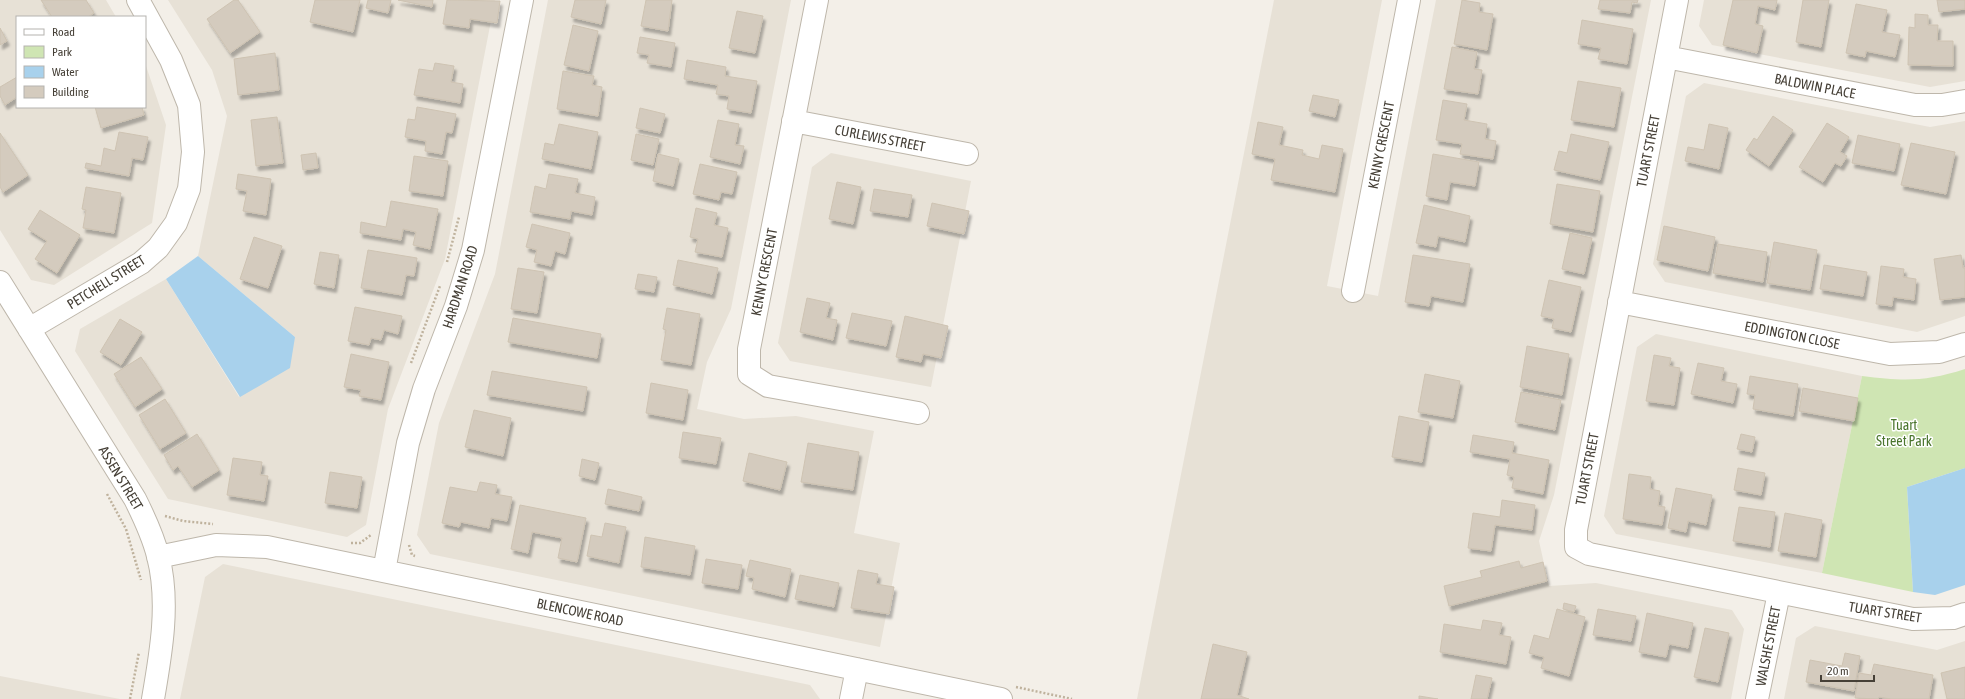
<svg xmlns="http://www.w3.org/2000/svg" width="1965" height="699" viewBox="0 0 1965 699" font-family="'Asap Condensed',sans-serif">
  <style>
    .residential { fill: #e7e1d6 }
    .green { fill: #cfe5b3 }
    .water { fill: #a8d1ec }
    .building { fill: #d4cbbe; stroke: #cec3b2; filter: url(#shadow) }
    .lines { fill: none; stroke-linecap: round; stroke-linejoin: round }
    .minor-casing { stroke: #beb7ab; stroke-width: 24 }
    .path { stroke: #bfb29d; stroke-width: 2.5; stroke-dasharray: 2 2; stroke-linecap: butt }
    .minor { stroke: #fff; stroke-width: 22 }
    .labels { text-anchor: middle; stroke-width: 3; stroke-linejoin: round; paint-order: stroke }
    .street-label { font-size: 14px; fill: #464037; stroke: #fff }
    .park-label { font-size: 14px; fill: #4a752d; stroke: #fff }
  </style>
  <defs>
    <filter id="shadow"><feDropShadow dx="2.5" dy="4.5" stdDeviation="1" flood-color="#0004"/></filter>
  </defs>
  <rect width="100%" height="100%" fill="#f3efe8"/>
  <path class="residential" d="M 0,0 L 106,0 L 116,17 L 17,17 L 17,107 L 145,107 L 145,63 L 166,125 L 152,223 L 54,285 L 31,280 L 0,230 Z
    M 168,0 L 495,0 L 445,259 L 388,409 L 366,525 L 347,537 L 168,499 L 75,351 L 80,329 L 166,279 L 239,397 L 295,337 L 198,256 L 227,116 L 212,70 Z
    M 548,0 L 791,0 L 731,309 L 707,362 L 697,409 L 744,419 L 796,416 L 874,431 L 854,533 L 900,543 L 880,647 L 430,554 L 417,535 L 439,423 L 495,274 Z
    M 1274,0 L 1382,0 L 1327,286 L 1378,296 L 1436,0 L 1651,0 L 1554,495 L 1539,541 L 1549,586 L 1596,583 L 1732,610 L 1744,629 L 1731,699 L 1137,699 Z
    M 1704,0 L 1965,0 L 1965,81 L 1930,87 L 1712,45 L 1699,26 Z
    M 1704,83 L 1930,127 L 1965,121 L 1965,316 L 1917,332 L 1665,282 L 1653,264 L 1686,96 Z
    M 831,153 L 971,181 L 931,387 L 790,361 L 778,343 L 812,167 Z
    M 1656,334 L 1862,376 L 1822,573 L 1616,534 L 1604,516 L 1637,347 Z
    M 223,564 L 810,685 L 820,699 L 180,699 L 205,577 Z
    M 1815,626 L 1937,650 L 1965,641 L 1965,699 L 1784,699 L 1796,638 Z
    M 0,676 L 120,699 L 0,699 Z"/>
  <path class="green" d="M 1965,369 L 1965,468 L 1907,487 L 1913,592 L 1822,573 L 1862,376 C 1903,381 1925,382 1965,369 Z"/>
  <path class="water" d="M 198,256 L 295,337 L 290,368 L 240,397 L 166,279 Z
    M 1965,468 L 1965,585 L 1935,595 L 1913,592 L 1907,487 Z"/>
  <path class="building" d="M 41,0 L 86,0 L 94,13 L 88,17 L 52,17 Z
    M 234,0 L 238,0 L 260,32 L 230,53 L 207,19 Z
    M 315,0 L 360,0 L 353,32 L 310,22 Z
    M 368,0 L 391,0 L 388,13 L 366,8 Z
    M 398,0 L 433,0 L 432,7 Z
    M 447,0 L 500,1 L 497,23 L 470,19 L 469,28 L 443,24 Z
    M 575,0 L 606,0 L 601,24 L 571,17 Z
    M 646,0 L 672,0 L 668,31 L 641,26 Z
    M 1462,0 L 1480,3 L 1479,12 L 1493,14 L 1487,50 L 1454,44 Z
    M 1600,0 L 1638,0 L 1637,3 L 1632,2 L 1630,13 L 1598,9 Z
    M 1733,0 L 1777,0 L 1775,10 L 1758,6 L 1755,24 L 1763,26 L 1757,53 L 1723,45 Z
    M 1803,0 L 1829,0 L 1821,47 L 1796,42 Z
    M 1937,0 L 1965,0 L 1965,9 L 1939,12 Z
    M 1856,4 L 1887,10 L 1882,32 L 1900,35 L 1895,57 L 1866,51 L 1865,57 L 1846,53 Z
    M 737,11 L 763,16 L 755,53 L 729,48 Z
    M 1915,14 L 1928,15 L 1928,25 L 1938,25 L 1937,41 L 1953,41 L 1953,66 L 1908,65 L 1909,27 L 1915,28 Z
    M 1582,20 L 1633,29 L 1627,64 L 1598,59 L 1601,48 L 1578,44 Z
    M 573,25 L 598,31 L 589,71 L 564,65 Z
    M 0,28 L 7,41 L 0,45 Z
    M 640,37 L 675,43 L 671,67 L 647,63 L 649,55 L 637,53 Z
    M 1452,47 L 1477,52 L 1474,69 L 1482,70 L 1478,94 L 1444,89 Z
    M 275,53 L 279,90 L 238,95 L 234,59 Z
    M 687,60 L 726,67 L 725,76 L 757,81 L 751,113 L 727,109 L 729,96 L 716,94 L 718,85 L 684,79 Z
    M 435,63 L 454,66 L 451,82 L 463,84 L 460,103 L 414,95 L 419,69 L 433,71 Z
    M 563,71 L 594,76 L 592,85 L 602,87 L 598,116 L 557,109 Z
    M 17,77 L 17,97 L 5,105 L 0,96 L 0,87 Z
    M 1578,81 L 1621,88 L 1614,127 L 1571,120 Z
    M 1313,95 L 1339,100 L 1335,117 L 1309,111 Z
    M 1443,100 L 1467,104 L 1464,120 L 1487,124 L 1485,139 L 1496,141 L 1493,159 L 1460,154 L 1462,144 L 1436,140 Z
    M 95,107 L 142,107 L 144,115 L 101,128 Z
    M 417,107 L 456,114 L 452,133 L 446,132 L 442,154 L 425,151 L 426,141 L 405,137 L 408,119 L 415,120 Z
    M 640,108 L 665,114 L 660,133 L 636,128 Z
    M 1773,116 L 1793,130 L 1769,166 L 1746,150 L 1754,138 L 1757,140 Z
    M 277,117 L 283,163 L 256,166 L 251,120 Z
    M 718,120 L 739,124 L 735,145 L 744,146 L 740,164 L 710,157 Z
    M 1258,122 L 1283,127 L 1279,145 L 1303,150 L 1302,155 L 1319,159 L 1322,145 L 1343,149 L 1335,192 L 1271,180 L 1275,159 L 1252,154 Z
    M 1827,123 L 1849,137 L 1840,152 L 1847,156 L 1841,166 L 1835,163 L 1823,182 L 1799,167 Z
    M 559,124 L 598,132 L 591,169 L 542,159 L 545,143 L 554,145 Z
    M 1709,124 L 1728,128 L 1719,169 L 1685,161 L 1688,147 L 1704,150 Z
    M 119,132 L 148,137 L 143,160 L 132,158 L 129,176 L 85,168 L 86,163 L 101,166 L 104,148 L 115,151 Z
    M 0,133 L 28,175 L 3,192 L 0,187 Z
    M 636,134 L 659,139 L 653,165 L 631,160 Z
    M 1571,134 L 1609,142 L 1600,180 L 1554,170 L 1559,151 L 1567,153 Z
    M 1858,135 L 1900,144 L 1894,171 L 1852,163 Z
    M 1911,143 L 1955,152 L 1946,194 L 1901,185 Z
    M 316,153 L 318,168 L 303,170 L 301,155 Z
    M 658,154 L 679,159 L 673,186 L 653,181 Z
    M 1433,154 L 1479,162 L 1475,186 L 1450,182 L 1447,200 L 1426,196 Z
    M 414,156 L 448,161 L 443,196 L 409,191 Z
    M 700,164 L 737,172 L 732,194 L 721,192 L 719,200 L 693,194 Z
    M 238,174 L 271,179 L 266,215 L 243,211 L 247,191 L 236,189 Z
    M 549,174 L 578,179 L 575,193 L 595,197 L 592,215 L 571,211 L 570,219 L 530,212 L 535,186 L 546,189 Z
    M 837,182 L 861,187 L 853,224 L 829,219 Z
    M 1557,184 L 1600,191 L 1593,232 L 1550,224 Z
    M 86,187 L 121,193 L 114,233 L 83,228 L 86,210 L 82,209 Z
    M 874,189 L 912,195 L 908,217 L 870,211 Z
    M 391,201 L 438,209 L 430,249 L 413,245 L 416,232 L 403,229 L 401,240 L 360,233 L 361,222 L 386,227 Z
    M 932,203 L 969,211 L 964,234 L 927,226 Z
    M 1424,205 L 1470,216 L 1465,242 L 1438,236 L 1436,247 L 1416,243 Z
    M 696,208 L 717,213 L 714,225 L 728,228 L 722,257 L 695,252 L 698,239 L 690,237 Z
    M 40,210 L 80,235 L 57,273 L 35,259 L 47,241 L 28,229 Z
    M 532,224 L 570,233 L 565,254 L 555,251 L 551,266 L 534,262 L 537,250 L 526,247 Z
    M 1664,226 L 1715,237 L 1708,271 L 1657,260 Z
    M 1570,233 L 1592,238 L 1584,274 L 1562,269 Z
    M 254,237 L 282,246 L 268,288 L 240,279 Z
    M 1774,242 L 1817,250 L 1810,290 L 1767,283 Z
    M 1718,244 L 1767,252 L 1763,282 L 1713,273 Z
    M 368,250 L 417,258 L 414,276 L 406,275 L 402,295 L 361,288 Z
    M 320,252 L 339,255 L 334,288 L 314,284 Z
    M 1413,255 L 1470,264 L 1463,302 L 1431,296 L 1429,306 L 1405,302 Z
    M 1961,255 L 1963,268 L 1965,268 L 1965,297 L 1940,300 L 1934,259 Z
    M 678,260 L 718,268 L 712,294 L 673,285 Z
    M 1824,265 L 1867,272 L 1863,296 L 1820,289 Z
    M 1881,266 L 1904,269 L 1903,277 L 1916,279 L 1914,300 L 1893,297 L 1892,306 L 1876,304 Z
    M 518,268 L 544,272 L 537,313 L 511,309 Z
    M 638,274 L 657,277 L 654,292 L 635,289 Z
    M 1549,280 L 1581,287 L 1571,332 L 1552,328 L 1554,319 L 1541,316 Z
    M 807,298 L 830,303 L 826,318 L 837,320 L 833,340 L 800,332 Z
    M 355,307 L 402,316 L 398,334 L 384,330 L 381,340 L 371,338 L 369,345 L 348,341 Z
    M 667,308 L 700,314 L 691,365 L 661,360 L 666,330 L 663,329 Z
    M 852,313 L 892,321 L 886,346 L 846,338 Z
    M 905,316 L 948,326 L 941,358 L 923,354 L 921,362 L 896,357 Z
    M 513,318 L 601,334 L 597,358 L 508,342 Z
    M 120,319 L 142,332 L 121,365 L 100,352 Z
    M 1527,346 L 1569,354 L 1562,395 L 1520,387 Z
    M 351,354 L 389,362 L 381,400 L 359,396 L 361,390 L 344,387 Z
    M 1654,355 L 1671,358 L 1669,366 L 1680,368 L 1674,405 L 1646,401 Z
    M 141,357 L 162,389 L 135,407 L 114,374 Z
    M 1698,363 L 1724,368 L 1721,381 L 1737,384 L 1733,403 L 1691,394 Z
    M 492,371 L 587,387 L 583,411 L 487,395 Z
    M 1425,374 L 1460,381 L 1453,418 L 1418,412 Z
    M 1750,376 L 1798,384 L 1793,416 L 1753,409 L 1755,395 L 1747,394 Z
    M 651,383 L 688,390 L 683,420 L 646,413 Z
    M 1803,388 L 1858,398 L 1854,421 L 1799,411 Z
    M 1521,392 L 1561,400 L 1555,430 L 1515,422 Z
    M 165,399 L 186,433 L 160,449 L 139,415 Z
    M 474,410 L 511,418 L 503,456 L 465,447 Z
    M 1399,416 L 1429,422 L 1422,462 L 1392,457 Z
    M 683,432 L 721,438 L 716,464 L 679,458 Z
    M 197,434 L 219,470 L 192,487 L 178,466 L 173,470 L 164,455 Z
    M 1741,434 L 1755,437 L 1752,452 L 1737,449 Z
    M 1473,435 L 1514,442 L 1512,453 L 1549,460 L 1543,494 L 1512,488 L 1514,477 L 1507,475 L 1510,459 L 1470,452 Z
    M 808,443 L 859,452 L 853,490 L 801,482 Z
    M 749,453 L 787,462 L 780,490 L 743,481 Z
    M 233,458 L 262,462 L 260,475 L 268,476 L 264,501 L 227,495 Z
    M 582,459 L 599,463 L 595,480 L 579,476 Z
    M 1738,468 L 1765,473 L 1761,495 L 1734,490 Z
    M 330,472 L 362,477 L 357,508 L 325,503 Z
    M 1629,474 L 1651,477 L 1650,489 L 1660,491 L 1658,506 L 1665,507 L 1662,525 L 1623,519 Z
    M 480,482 L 497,485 L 495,494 L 512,497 L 507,521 L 491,518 L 489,528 L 461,522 L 459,527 L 442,523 L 450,487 L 477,492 Z
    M 1676,488 L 1712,495 L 1706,525 L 1688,521 L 1686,532 L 1668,528 Z
    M 608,489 L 642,497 L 639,511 L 605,504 Z
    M 1502,500 L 1535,505 L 1532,530 L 1495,525 L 1491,551 L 1468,548 L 1473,513 L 1500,517 Z
    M 520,505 L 586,518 L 577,562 L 558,558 L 562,538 L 532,532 L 528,553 L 511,549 Z
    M 1739,507 L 1775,512 L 1770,547 L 1733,541 Z
    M 1785,513 L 1822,520 L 1816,557 L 1778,551 Z
    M 605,523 L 626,527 L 619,563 L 587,556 L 591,535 L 602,537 Z
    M 645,537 L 695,546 L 690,575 L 641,567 Z
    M 706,559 L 742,565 L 738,589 L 702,583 Z
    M 750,560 L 791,569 L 785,597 L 752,589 L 754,578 L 746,576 Z
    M 1519,561 L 1521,568 L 1543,562 L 1547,581 L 1449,606 L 1444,586 L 1482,577 L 1480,571 Z
    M 858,570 L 878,574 L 876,584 L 894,587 L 889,614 L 851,608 Z
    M 800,575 L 839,583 L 834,607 L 795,599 Z
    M 1564,603 L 1576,606 L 1574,612 L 1563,609 Z
    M 1557,609 L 1585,617 L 1569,676 L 1541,668 L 1544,657 L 1529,653 L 1534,635 L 1549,639 Z
    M 1598,609 L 1636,616 L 1631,641 L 1593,635 Z
    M 1647,613 L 1693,623 L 1688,648 L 1669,644 L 1666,657 L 1639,652 Z
    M 1483,620 L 1502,623 L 1499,635 L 1511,637 L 1506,664 L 1440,652 L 1444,624 L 1481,630 Z
    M 1705,628 L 1729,633 L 1718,682 L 1694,677 Z
    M 1213,644 L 1247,652 L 1237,695 L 1249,699 L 1201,699 Z
    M 1845,653 L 1860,656 L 1854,691 L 1806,682 L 1810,660 L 1842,666 Z
    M 1874,664 L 1933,675 L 1929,699 L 1891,699 L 1879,697 L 1878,699 L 1855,698 L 1859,673 L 1871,675 Z
    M 1965,667 L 1965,699 L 1947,699 L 1941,673 Z
    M 1476,675 L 1492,678 L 1487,699 L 1471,699 Z
    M 1419,696 L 1438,699 L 1419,699 Z"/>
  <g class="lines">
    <defs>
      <path id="minor" d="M 817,0 L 749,349 L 749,374 L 768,386 L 918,413
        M 1677,0 L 1576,530 L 1576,547 L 1589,554 L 1913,619 L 1953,618 L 1965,614
        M 1666,57 L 1915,105 L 1942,105 L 1965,101
        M 793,121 L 967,154
        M 0,282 L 135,499 C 144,517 153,536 158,556 C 170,602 161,653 153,699
        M 1353,291 L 1409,0
        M 1619,302 L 1890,354 L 1939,352 L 1965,344
        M 29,329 L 141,263 L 158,248 L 176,223 L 189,189 L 193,152 L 189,105 L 171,60 L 138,0
        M 158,557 L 216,545 L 267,547 L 1001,699
        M 384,571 L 408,443 L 424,389 L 456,306 L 473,250 L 522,0
        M 851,699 L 857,669
        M 1757,699 L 1779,593"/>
    </defs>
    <use href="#minor" class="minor-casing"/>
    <path class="path" d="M 447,262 L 459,217
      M 411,363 L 440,286
      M 107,494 L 126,529 L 141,580
      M 165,516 L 183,521 L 213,524
      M 351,543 L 360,543 L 371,535
      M 409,545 L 412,555 L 415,556
      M 1016,687 L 1072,699
      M 130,699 L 139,652"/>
    <use href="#minor" class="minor"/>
  </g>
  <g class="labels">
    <g class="street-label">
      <text transform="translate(1815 86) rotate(11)" y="5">BALDWIN PLACE</text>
      <text transform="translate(880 138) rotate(11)" y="5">CURLEWIS STREET</text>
      <text transform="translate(1381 145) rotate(-79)" y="5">KENNY CRESCENT</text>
      <text transform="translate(1648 151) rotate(-79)" y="5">TUART STREET</text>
      <text transform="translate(764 272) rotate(-79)" y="5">KENNY CRESCENT</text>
      <text transform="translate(106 282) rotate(-32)" y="5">PETCHELL STREET</text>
      <text transform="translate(460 287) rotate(-72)" y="5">HARDMAN ROAD</text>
      <text transform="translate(1792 335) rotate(11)" y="5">EDDINGTON CLOSE</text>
      <text transform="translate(1587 469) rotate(-79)" y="5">TUART STREET</text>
      <text transform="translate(121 478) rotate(59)" y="5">ASSEN STREET</text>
      <text transform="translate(580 612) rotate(12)" y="5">BLENCOWE ROAD</text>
      <text transform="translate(1885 612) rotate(9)" y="5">TUART STREET</text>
      <text transform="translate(1768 646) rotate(-79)" y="5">WALSHE STREET</text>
    </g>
    <g class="park-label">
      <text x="1904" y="430">Tuart<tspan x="1904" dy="16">Street Park</tspan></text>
    </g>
  </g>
  <rect x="16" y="16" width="130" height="92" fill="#ffffff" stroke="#b5b3af"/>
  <rect x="24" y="29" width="20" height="6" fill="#ffffff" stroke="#b5b3af"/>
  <text x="52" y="36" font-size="12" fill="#464037">Road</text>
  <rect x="24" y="46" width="20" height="12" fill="#cfe5b3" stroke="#b5b3af"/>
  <text x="52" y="56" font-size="12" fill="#464037">Park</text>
  <rect x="24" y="66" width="20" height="12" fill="#a8d1ec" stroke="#b5b3af"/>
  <text x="52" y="76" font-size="12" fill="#464037">Water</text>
  <rect x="24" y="86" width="20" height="12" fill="#d4cbbe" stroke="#b5b3af"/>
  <text x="52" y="96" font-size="12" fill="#464037">Building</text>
  <path d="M1821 675v6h53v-6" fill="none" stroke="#464037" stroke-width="2"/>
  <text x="1827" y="675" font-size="12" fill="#464037" stroke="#ffffff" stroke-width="3" paint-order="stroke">20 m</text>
</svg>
